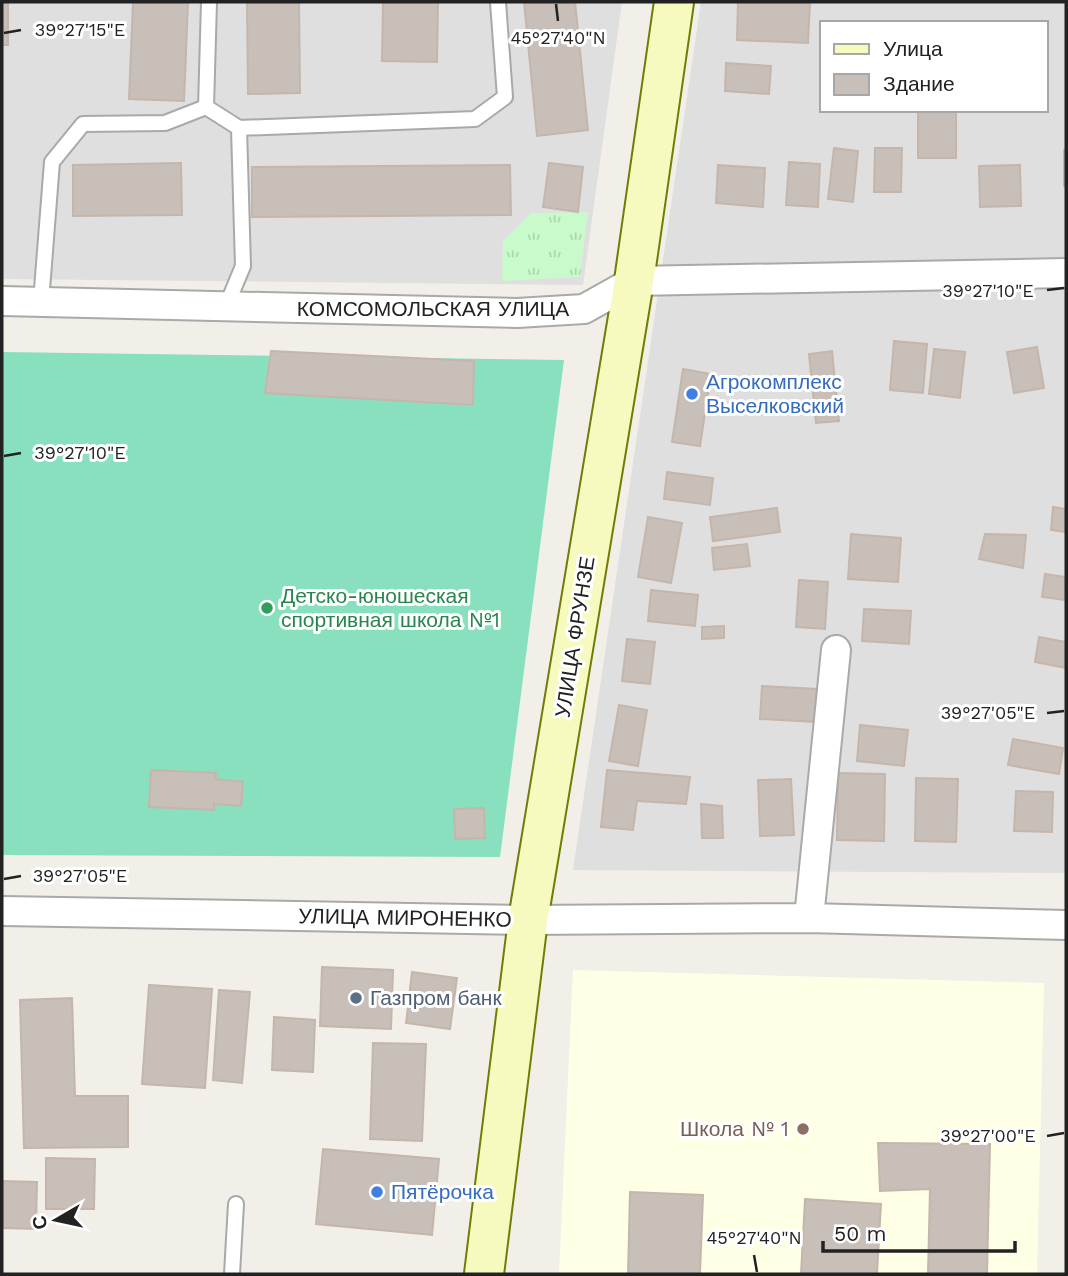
<svg xmlns="http://www.w3.org/2000/svg" width="1068" height="1276" viewBox="0 0 1068 1276" font-family="'Work Sans',sans-serif">
  <style>
    .residential { fill: #e0dfdf; fill-rule: evenodd }
    .education { fill: #ffffe5 }
    .park { fill: url(#park-tufts) }
    .pitch { fill: #88e0be }
    .building { fill: #c7bfb8; stroke: #c4b6ab; stroke-width: 2 }
    .lines { fill: none; stroke-linecap: round; stroke-linejoin: round }
    .lane-casing { stroke: #a9a9a9; stroke-width: 18 }
    .street-casing { stroke: #a9a9a9; stroke-width: 32 }
    .secondary-casing { stroke: #707d05; stroke-width: 42 }
    .lane { stroke: #fff; stroke-width: 14 }
    .street { stroke: #fff; stroke-width: 28 }
    .secondary { stroke: #f7fabf; stroke-width: 38 }
    .ticks { fill: none; stroke: #222; stroke-width: 2.5 }
    .shop-dot { fill: #3f7fe0; stroke: #fff; stroke-width: 2.5 }
    .leisure-dot { fill: #2e9e5b; stroke: #fff; stroke-width: 2.5 }
    .service-dot { fill: #5c6f8a; stroke: #fff; stroke-width: 2.5 }
    .education-dot { fill: #8d6e63; stroke: #fff; stroke-width: 2.5 }
    .labels { text-anchor: middle; stroke-width: 6; stroke-linejoin: round; paint-order: stroke }
    .street-label { font-size: 21px; fill: #222; stroke: #fff }
    .shop-label { font-size: 21px; fill: #366cbe; stroke: #fff; text-anchor: start }
    .leisure-label { font-size: 21px; fill: #27864d; stroke: #fff; text-anchor: start }
    .service-label { font-size: 21px; fill: #4e5e75; stroke: #fff; text-anchor: start }
    .education-label { font-size: 21px; fill: #785e54; stroke: #fff; text-anchor: end }
    .ticks-label { font-size: 18px; text-anchor: middle; fill: #222; stroke: #fff; stroke-width: 6; stroke-linejoin: round; paint-order: stroke }
  </style>
  <defs>
    <pattern id="park-tufts" width="24" height="20" patternUnits="userSpaceOnUse" patternTransform="scale(1.75)"><rect width="24" height="20" fill="#c8facc"/><path d="M3 7l-1-3M5 7V3M7 7l1-3M15 17l-1-3M17 17v-4M19 17l1-3" fill="none" stroke="#acd6af"/></pattern>
  </defs>
  <rect width="100%" height="100%" fill="#f2efe9"/>
  <path class="residential" d="M 2,2 L 622,2 L 583,285 L 2,279 Z
    M 701,2 L 1066,2 L 1066,873 L 573,870 ZM 821,23 L 1045,23 L 1045,110 L 821,110 Z"/>
  <path class="education" d="M 573,970 L 1044,983 L 1037,1274 L 559,1274 Z"/>
  <path class="park" d="M 588,212 L 580,277 L 502,281 L 503,241 L 531,213 Z"/>
  <path class="pitch" d="M 2,352 L 564,360 L 500,857 L 2,855 Z"/>
  <path class="building" d="M 2,2 L 8,2 L 8,45 L 2,45 Z
    M 133,2 L 188,2 L 184,101 L 129,99 Z
    M 247,2 L 299,2 L 300,93 L 248,94 Z
    M 383,2 L 438,2 L 437,62 L 382,61 Z
    M 524,2 L 575,2 L 588,130 L 537,136 Z
    M 738,2 L 810,2 L 808,43 L 737,40 Z
    M 726,63 L 771,66 L 769,94 L 725,91 Z
    M 918,112 L 956,112 L 956,158 L 918,158 Z
    M 834,148 L 858,151 L 853,202 L 828,199 Z
    M 875,148 L 902,148 L 901,192 L 874,192 Z
    M 1064,150 L 1066,150 L 1066,186 L 1064,186 Z
    M 789,162 L 820,164 L 818,207 L 786,205 Z
    M 181,163 L 182,215 L 73,216 L 73,165 Z
    M 549,163 L 583,167 L 578,212 L 543,207 Z
    M 510,165 L 511,215 L 252,217 L 252,167 Z
    M 718,165 L 765,168 L 763,207 L 716,203 Z
    M 1020,165 L 1021,206 L 980,207 L 979,166 Z
    M 894,341 L 927,344 L 923,393 L 890,390 Z
    M 1037,347 L 1044,388 L 1014,393 L 1007,352 Z
    M 934,349 L 965,352 L 960,398 L 929,394 Z
    M 271,351 L 474,361 L 473,405 L 265,393 Z
    M 832,351 L 839,421 L 816,423 L 809,354 Z
    M 683,369 L 711,374 L 700,446 L 672,442 Z
    M 667,472 L 713,478 L 710,505 L 664,499 Z
    M 1053,507 L 1066,509 L 1066,532 L 1051,530 Z
    M 777,508 L 780,532 L 713,541 L 710,517 Z
    M 648,517 L 682,523 L 671,583 L 638,577 Z
    M 851,534 L 901,538 L 898,582 L 848,579 Z
    M 985,534 L 1026,535 L 1023,568 L 979,559 Z
    M 747,544 L 750,566 L 714,570 L 712,548 Z
    M 1045,574 L 1066,577 L 1066,600 L 1042,597 Z
    M 799,580 L 828,582 L 825,629 L 796,627 Z
    M 651,590 L 698,595 L 695,626 L 648,621 Z
    M 864,609 L 911,611 L 909,644 L 862,641 Z
    M 724,626 L 724,638 L 702,639 L 702,627 Z
    M 1039,637 L 1066,642 L 1066,668 L 1035,662 Z
    M 627,639 L 655,642 L 650,684 L 622,681 Z
    M 762,686 L 817,689 L 815,722 L 760,719 Z
    M 619,705 L 647,710 L 638,766 L 609,761 Z
    M 860,725 L 908,730 L 904,766 L 857,761 Z
    M 1013,739 L 1063,748 L 1059,774 L 1008,765 Z
    M 151,770 L 216,773 L 215,779 L 243,782 L 241,806 L 214,804 L 214,810 L 149,807 Z
    M 607,770 L 690,777 L 686,804 L 637,801 L 633,830 L 601,827 Z
    M 838,773 L 885,774 L 884,841 L 837,840 Z
    M 916,778 L 958,779 L 956,842 L 915,841 Z
    M 791,779 L 794,835 L 760,836 L 758,780 Z
    M 1016,791 L 1053,792 L 1052,832 L 1014,831 Z
    M 701,804 L 722,806 L 723,838 L 702,838 Z
    M 484,808 L 485,838 L 455,839 L 454,809 Z
    M 322,967 L 393,970 L 391,1029 L 320,1026 Z
    M 412,972 L 457,978 L 450,1029 L 406,1023 Z
    M 149,985 L 212,989 L 205,1088 L 142,1084 Z
    M 219,990 L 250,992 L 242,1083 L 213,1080 Z
    M 72,998 L 75,1096 L 128,1096 L 128,1147 L 24,1148 L 20,1000 Z
    M 274,1017 L 315,1020 L 313,1072 L 272,1070 Z
    M 373,1043 L 426,1044 L 422,1141 L 370,1139 Z
    M 878,1143 L 990,1144 L 987,1274 L 928,1274 L 930,1189 L 880,1191 Z
    M 323,1149 L 439,1159 L 432,1235 L 316,1224 Z
    M 46,1158 L 95,1159 L 94,1209 L 46,1209 Z
    M 2,1181 L 37,1182 L 36,1229 L 2,1228 Z
    M 630,1192 L 703,1195 L 700,1274 L 628,1274 Z
    M 805,1199 L 881,1204 L 877,1274 L 801,1274 Z"/>
  <g class="lines">
    <defs>
      <path id="lane" d="M 206,107 L 239,128
        M 41,302 L 52,162 L 83,124 L 165,123 L 206,107 L 209,2
        M 226,307 L 243,266 L 239,128 L 475,119 L 505,97 L 498,2
        M 232,1274 L 236,1204"/>
      <path id="street" d="M 2,301 L 517,313 L 584,309 L 634,281 L 1066,273
        M 2,911 L 528,920 L 809,918 L 1066,925
        M 809,918 L 836,650"/>
      <path id="secondary" d="M 484,1274 L 528,920 L 634,281 L 674,2"/>
    </defs>
    <use href="#lane" class="lane-casing"/>
    <use href="#street" class="street-casing"/>
    <use href="#secondary" class="secondary-casing"/>
    <use href="#lane" class="lane"/>
    <use href="#street" class="street"/>
    <use href="#secondary" class="secondary"/>
  </g>
  <path class="ticks" d="M 556,4 L 558,21M 4,33 L 21,30M 1047,290 L 1064,288M 4,456 L 21,453M 1047,713 L 1064,711M 4,879 L 21,876M 1047,1136 L 1064,1133M 754,1255 L 757,1272"/>
  <g class="shop-dot">
    <circle cx="692" cy="394" r="7"/>
    <circle cx="377" cy="1192" r="7"/>
  </g>
  <circle class="leisure-dot" cx="267" cy="608" r="7"/>
  <circle class="service-dot" cx="356" cy="998" r="7"/>
  <circle class="education-dot" cx="803" cy="1129" r="7"/>
  <g class="labels">
    <g class="street-label">
      <text x="433" y="316">КОМСОМОЛЬСКАЯ УЛИЦА</text>
      <text transform="translate(575 637) rotate(-81)" y="7">УЛИЦА ФРУНЗЕ</text>
      <text transform="translate(405 918) rotate(1)" y="7">УЛИЦА МИРОНЕНКО</text>
    </g>
    <g class="shop-label">
      <text x="706" y="389">Агрокомплекс<tspan x="706" dy="24">Выселковский</tspan></text>
      <text x="391" y="1199">Пятёрочка</text>
    </g>
    <g class="leisure-label">
      <text x="281" y="603">Детско-юношеская<tspan x="281" dy="24">спортивная школа №1</tspan></text>
    </g>
    <g class="service-label">
      <text x="370" y="1005">Газпром банк</text>
    </g>
    <g class="education-label">
      <text x="789" y="1136">Школа № 1</text>
    </g>
  </g>
  <g class="ticks-label">
    <text x="80" y="36">39°27'15"E</text>
    <text x="558" y="44">45°27'40"N</text>
    <text x="988" y="297">39°27'10"E</text>
    <text x="80" y="459">39°27'10"E</text>
    <text x="988" y="719">39°27'05"E</text>
    <text x="80" y="882">39°27'05"E</text>
    <text x="988" y="1142">39°27'00"E</text>
    <text x="754" y="1244">45°27'40"N</text>
  </g>
  <rect width="1068" height="1276" fill="none" stroke="#222222" stroke-width="7"/>
  <rect x="820" y="21" width="228" height="91" fill="#ffffff" stroke="#a7a7a7" stroke-width="2"/>
  <rect x="834" y="44" width="35" height="10" fill="#f7fabf" stroke="#a7a7a7" stroke-width="2"/>
  <text x="883" y="56" font-size="21" fill="#222222">Улица</text>
  <rect x="834" y="74" width="35" height="21" fill="#c7bfb8" stroke="#a7a7a7" stroke-width="2"/>
  <text x="883" y="91" font-size="21" fill="#222222">Здание</text>
  <g transform="translate(56 1220) rotate(261)" stroke="#ffffff" stroke-width="5" paint-order="stroke">
  <path d="M0-5L12 26L0 18L-12 26Z" fill="#222222"/>
  <text y="-10" font-size="19" font-weight="bold" text-anchor="middle" fill="#222222">С</text>
  </g>
  <path d="M823 1241v10h192v-10" fill="none" stroke="#222222" stroke-width="3.5"/>
  <text x="834" y="1241" font-size="21" fill="#222222" stroke="#ffffff" stroke-width="5" paint-order="stroke">50 m</text>
</svg>
